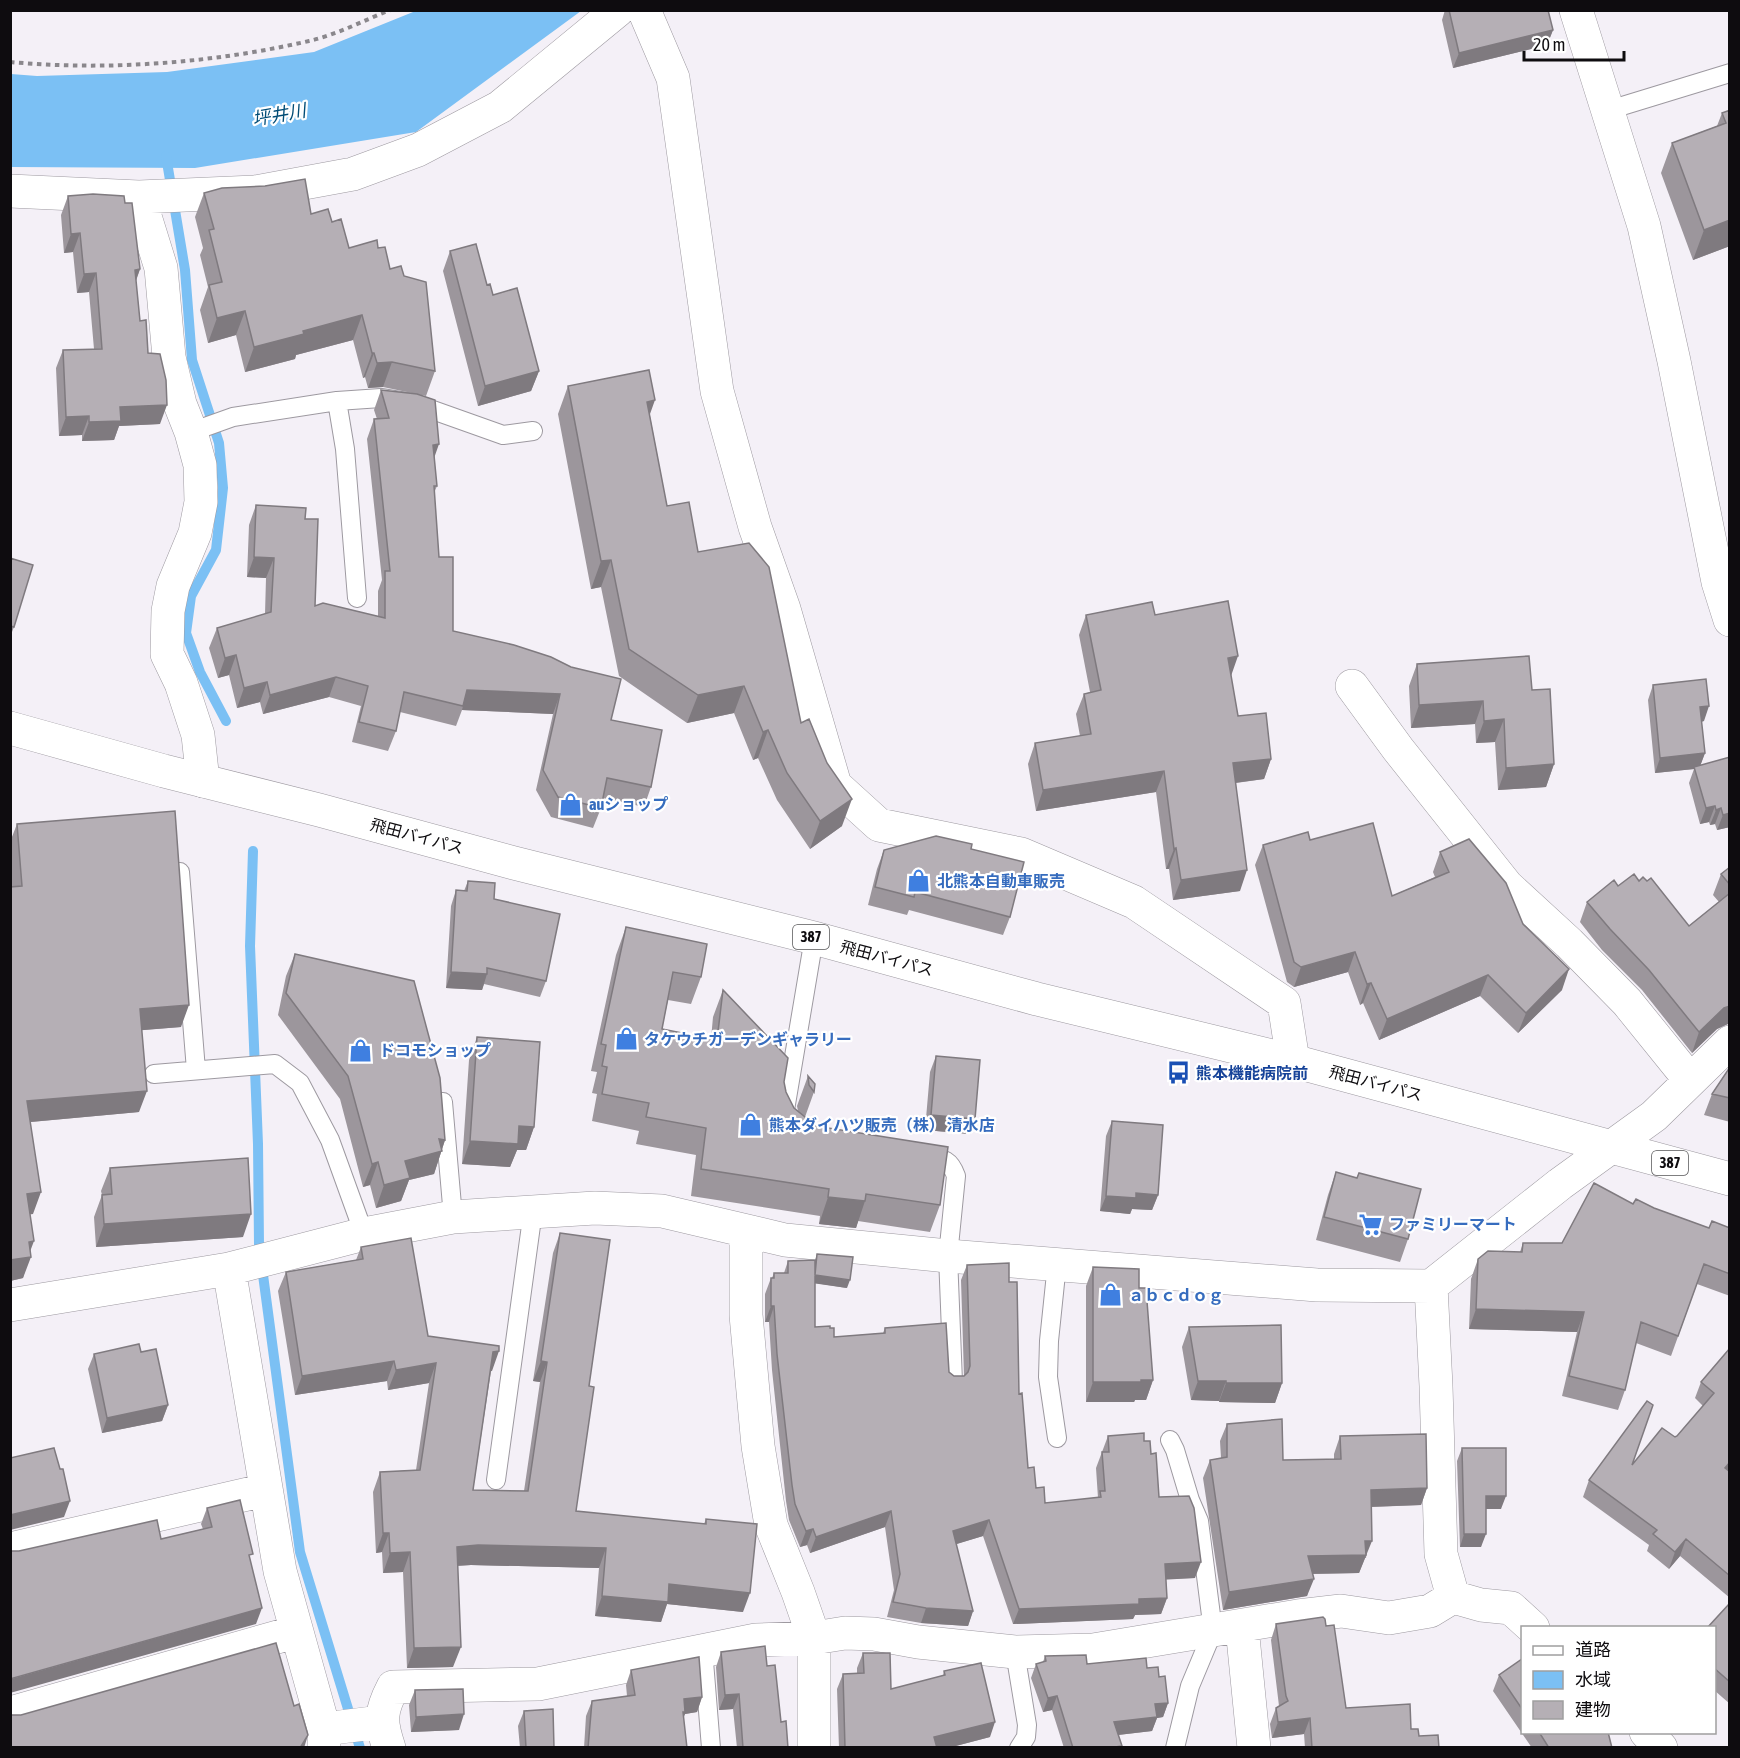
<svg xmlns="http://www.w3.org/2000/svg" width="1740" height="1758" viewBox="0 0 1740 1758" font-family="'Asap Condensed','Noto Sans JP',sans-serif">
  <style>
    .water { fill: #7bc0f4 }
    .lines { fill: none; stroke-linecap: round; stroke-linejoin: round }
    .stream { stroke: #7bc0f4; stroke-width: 10 }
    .lane-casing { stroke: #9d99a0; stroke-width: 20 }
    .street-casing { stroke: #9d99a0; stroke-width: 34 }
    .highway-casing { stroke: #9d99a0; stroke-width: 34 }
    .path { stroke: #8a878c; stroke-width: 4; stroke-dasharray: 4.5 4.5; stroke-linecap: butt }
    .lane { stroke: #fff; stroke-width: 18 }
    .street { stroke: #fff; stroke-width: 33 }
    .highway { stroke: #fff; stroke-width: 33 }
    .wall { fill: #9c969c }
    .shaded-wall { fill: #7f7a7f }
    .building { fill: #b5afb5; stroke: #7f7a7f; stroke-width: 1.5 }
    .labels { text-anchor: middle; stroke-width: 4.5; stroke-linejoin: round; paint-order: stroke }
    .shield { fill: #fff; stroke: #565557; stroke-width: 1.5 }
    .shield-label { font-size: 15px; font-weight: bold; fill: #0e0c0f }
    .shop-label { font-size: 16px; font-weight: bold; fill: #366cbe; stroke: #fff; text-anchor: start }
    .street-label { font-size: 16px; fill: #0e0c0f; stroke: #fff }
    .transit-label { font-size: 16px; font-weight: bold; fill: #164399; stroke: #fff; text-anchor: start }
    .water-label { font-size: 18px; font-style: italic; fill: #014c76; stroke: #fff }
  </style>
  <rect width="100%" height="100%" fill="#f4f0f7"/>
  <path class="water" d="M 418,10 L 581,11 L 416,132 L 195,168 L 11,167 L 11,74 L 37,76 L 167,72 L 314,52 Z"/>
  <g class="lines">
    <path class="stream" d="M 166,156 L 185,270 L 192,360 L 219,443 L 223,488 L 216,550 L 191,596 L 186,633 L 200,672 L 226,721
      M 253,851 L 250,946 L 258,1144 L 259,1245 L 300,1552 L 360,1748"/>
    <defs>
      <path id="lane" d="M 1609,110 L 1730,73
        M 337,401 L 381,398 L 413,403 L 503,435 L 533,431
        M 191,432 L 233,417 L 337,401 L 345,449 L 357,598
        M 180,872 L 196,1070
        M 154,1074 L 275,1064 L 300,1083 L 330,1140 L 364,1234
        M 443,1102 L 453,1217
        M 786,1117 L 785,1110 L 814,938
        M 922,1156 C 940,1159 949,1156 956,1176 L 948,1256 L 953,1382
        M 1057,1264 L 1049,1341 L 1048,1377 L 1057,1438
        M 1170,1440 L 1175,1450 L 1190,1500 L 1199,1521 L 1213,1631 L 1190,1686 L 1175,1748
        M 496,1480 L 533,1211
        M 703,1649 L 711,1748
        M 1015,1652 L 1027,1725 L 1026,1737 L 1019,1748"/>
      <path id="street" d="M 644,10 L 673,78 L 717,391 L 755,527 L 784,609 L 835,785 L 879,825 L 1021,854 L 1134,902 L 1284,1003 L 1293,1061
        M 1576,10 L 1644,226 L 1674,361 L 1718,582 L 1730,620
        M 10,191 L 139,197 L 255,192 L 353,174 L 418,150 L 500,107 L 618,10
        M 139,197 L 161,268 L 169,357 L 180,404 L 191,432 L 200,465 L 201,502 L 195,533 L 173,586 L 168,611 L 167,654 L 181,683 L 198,735 L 203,781
        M 1352,686 L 1398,749 L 1507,886 L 1569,943 L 1627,1002 L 1690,1080
        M 746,1232 L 746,1315 L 758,1446 L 771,1525 L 798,1592 L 814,1638 L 814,1748
        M 229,1269 L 280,1571 L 324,1729 L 324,1748
        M 1431,1286 L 1436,1386 L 1441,1554 L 1453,1597
        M 10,1305 L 229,1269 L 364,1234 L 453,1217 L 595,1208 L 662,1211 L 785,1240 L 948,1256 L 1317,1285 L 1431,1286 L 1560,1184 L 1654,1116 L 1730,1042
        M 10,1549 L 265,1490
        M 1242,1627 L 1254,1748
        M 10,1713 L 295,1632
        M 324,1729 L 381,1722
        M 1646,1732 L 1661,1748
        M 389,1748 C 380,1721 380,1712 393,1687 L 538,1684 L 756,1640 L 814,1638 L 845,1633 L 874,1634 L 918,1642 L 1015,1652 L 1093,1650 L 1298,1616 L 1341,1611 L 1389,1618 L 1430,1611 L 1453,1597 L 1481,1605 L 1511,1608 L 1533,1628"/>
      <path id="highway" d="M 10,728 L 164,771 L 319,810 L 514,863 L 814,938 L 1037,999 L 1293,1061 L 1730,1179"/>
    </defs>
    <use href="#lane" class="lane-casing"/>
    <use href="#street" class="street-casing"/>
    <use href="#highway" class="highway-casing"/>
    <path class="path" d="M 10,62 C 109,71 213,63 309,41 C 336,35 365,20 390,10"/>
    <use href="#lane" class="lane"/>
    <use href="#street" class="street"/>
    <use href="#highway" class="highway"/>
  </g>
  <path class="wall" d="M 1445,10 L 1449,10 L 1553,30 L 1547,45 L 1453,68 L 1442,20 Z
    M 1730,110 L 1730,246 L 1693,260 L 1661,173 L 1672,143 L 1717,126 L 1722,113 Z
    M 204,193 L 311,214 L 332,222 L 349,248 L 378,248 L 390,269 L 404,276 L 435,371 L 426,396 L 383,387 L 368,388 L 365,377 L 363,378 L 353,340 L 296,355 L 295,359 L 245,372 L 236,335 L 208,343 L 200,310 L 208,287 L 200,255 L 203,248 L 195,217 Z
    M 68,196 L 125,203 L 140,269 L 136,281 L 140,321 L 148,353 L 160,424 L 119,426 L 114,440 L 82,441 L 82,435 L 59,436 L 56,368 L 63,350 L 94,349 L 89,292 L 77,293 L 73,252 L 64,253 L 61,215 Z
    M 450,251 L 487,285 L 539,371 L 531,391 L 478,406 L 443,271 Z
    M 568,386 L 650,416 L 667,506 L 698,552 L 801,723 L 842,826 L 810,849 L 777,800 L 758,758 L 753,760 L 734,713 L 687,723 L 619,676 L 601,587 L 591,589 L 558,414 Z
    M 381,390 L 434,457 L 437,486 L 434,493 L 439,557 L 453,631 L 611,720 L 651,787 L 644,807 L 603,798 L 601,808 L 593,828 L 551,817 L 536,790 L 553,714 L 462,710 L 456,726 L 400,712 L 396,731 L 388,751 L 352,742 L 361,706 L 329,697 L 263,714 L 260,702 L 237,708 L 229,675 L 218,678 L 209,648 L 217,628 L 265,614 L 266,578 L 247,577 L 249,525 L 256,505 L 305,519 L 315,606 L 378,617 L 378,591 L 382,580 L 367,439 L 374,419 L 377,419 L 374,410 Z
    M 10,558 L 14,627 L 10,637 Z
    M 1086,615 L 1155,615 L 1231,676 L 1238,716 L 1271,759 L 1264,779 L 1236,783 L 1240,891 L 1173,900 L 1169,869 L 1166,869 L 1156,792 L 1036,811 L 1028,764 L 1035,743 L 1080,736 L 1076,714 L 1084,694 L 1090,692 L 1079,635 Z
    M 1417,664 L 1532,690 L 1554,764 L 1546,787 L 1498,790 L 1495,742 L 1476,743 L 1475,724 L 1411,728 L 1409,686 Z
    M 1653,685 L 1704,721 L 1701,722 L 1705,753 L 1700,766 L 1730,757 L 1730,827 L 1717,830 L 1715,824 L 1710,825 L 1709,822 L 1700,824 L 1689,783 L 1694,769 L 1655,773 L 1648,700 Z
    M 17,824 L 181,1027 L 142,1030 L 139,1112 L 31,1122 L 33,1214 L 30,1214 L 30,1252 L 23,1278 L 10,1281 L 10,887 L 12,887 L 10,864 L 10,842 Z
    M 1310,840 L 1392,896 L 1435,877 L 1433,872 L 1440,852 L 1523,924 L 1562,990 L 1518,1033 L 1480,996 L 1379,1040 L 1363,1003 L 1360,1005 L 1348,972 L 1294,987 L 1287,982 L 1255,865 L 1263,845 Z
    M 971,849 L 1010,917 L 1003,935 L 909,910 L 907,915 L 868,905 L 877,869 L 884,850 Z
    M 1730,867 L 1730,1023 L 1717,1029 L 1692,1053 L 1642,990 L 1602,950 L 1580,922 L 1587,902 L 1618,886 L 1639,881 L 1689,926 L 1719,902 L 1713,895 L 1721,874 Z
    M 468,881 L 494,899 L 546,981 L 540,997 L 484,984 L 482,990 L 446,988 L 451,906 L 456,890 L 464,891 Z
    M 626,927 L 701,977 L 691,1004 L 668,1000 L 662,1029 L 711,1039 L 713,1017 L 723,990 L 784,1082 L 786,1092 L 794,1108 L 798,1111 L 797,1106 L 808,1076 L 814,1092 L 805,1117 L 809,1125 L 940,1205 L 930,1232 L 858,1221 L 856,1228 L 819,1224 L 820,1216 L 691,1196 L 696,1155 L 636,1144 L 639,1131 L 592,1121 L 597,1094 L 592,1093 L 597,1072 L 591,1071 L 616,955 Z
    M 295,954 L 445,1140 L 434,1174 L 409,1180 L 401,1201 L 376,1208 L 370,1185 L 363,1187 L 340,1099 L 278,1015 L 286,976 Z
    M 477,1037 L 534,1127 L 526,1150 L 517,1150 L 510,1167 L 462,1164 L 469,1060 Z
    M 936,1056 L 975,1119 L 970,1134 L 925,1130 L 930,1072 Z
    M 1730,1067 L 1730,1122 L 1704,1115 L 1712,1094 Z
    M 1112,1121 L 1158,1195 L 1152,1210 L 1132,1209 L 1130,1214 L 1100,1211 L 1106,1136 Z
    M 110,1168 L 243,1237 L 96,1247 L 94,1217 L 102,1195 L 101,1191 Z
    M 1336,1172 L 1357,1178 L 1408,1239 L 1400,1262 L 1316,1240 L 1328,1195 Z
    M 1633,1204 L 1654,1208 L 1709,1228 L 1730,1228 L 1730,1296 L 1697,1284 L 1671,1356 L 1636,1343 L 1625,1390 L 1618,1410 L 1562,1396 L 1577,1332 L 1469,1329 L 1471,1279 L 1478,1259 L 1520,1252 L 1523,1243 L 1562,1243 Z
    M 560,1233 L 589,1386 L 576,1511 L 704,1524 L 706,1519 L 743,1612 L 667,1604 L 661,1622 L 595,1616 L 599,1568 L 471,1565 L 458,1566 L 453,1667 L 407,1668 L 403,1572 L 383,1573 L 382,1552 L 376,1553 L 373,1492 L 380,1472 L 416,1470 L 429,1383 L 388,1390 L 387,1381 L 295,1395 L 278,1291 L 286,1272 L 356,1260 L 361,1247 L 428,1336 L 492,1371 L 491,1371 L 473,1490 L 524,1491 L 540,1382 L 533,1381 L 553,1253 Z
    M 817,1254 L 847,1288 L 815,1283 L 815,1327 L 830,1328 L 834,1337 L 883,1333 L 885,1328 L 949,1372 L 954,1376 L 964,1376 L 961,1280 L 967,1265 L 1009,1282 L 1019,1394 L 1028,1468 L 1036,1488 L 1045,1503 L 1098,1498 L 1096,1468 L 1108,1436 L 1144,1441 L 1151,1454 L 1159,1497 L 1195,1578 L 1166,1579 L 1167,1598 L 1161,1614 L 1135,1615 L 1133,1619 L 1013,1624 L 983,1536 L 956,1544 L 973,1611 L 968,1626 L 921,1623 L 887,1617 L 894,1590 L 885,1527 L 810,1553 L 807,1545 L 800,1547 L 789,1520 L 786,1501 L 772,1370 L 769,1322 L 765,1322 L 765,1294 L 771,1278 L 772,1278 L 774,1273 L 784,1273 L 788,1261 L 815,1260 Z
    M 1093,1267 L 1139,1288 L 1153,1380 L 1146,1400 L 1135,1400 L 1134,1402 L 1086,1402 L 1086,1286 Z
    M 1189,1327 L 1282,1383 L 1275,1403 L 1219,1402 L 1219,1401 L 1191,1400 L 1182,1347 Z
    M 1730,1348 L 1730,1598 L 1680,1556 L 1669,1569 L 1647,1551 L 1649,1545 L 1583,1497 L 1589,1480 L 1632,1465 L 1677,1436 L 1703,1406 L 1695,1398 L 1701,1382 Z
    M 141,1352 L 168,1405 L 162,1421 L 102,1433 L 88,1369 L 94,1354 Z
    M 1227,1424 L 1283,1460 L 1334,1459 L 1334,1454 L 1340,1436 L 1427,1488 L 1421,1505 L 1372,1507 L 1366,1558 L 1365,1558 L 1359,1573 L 1312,1574 L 1307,1596 L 1223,1610 L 1203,1478 L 1210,1460 L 1221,1458 L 1220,1441 Z
    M 1462,1448 L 1501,1509 L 1486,1509 L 1481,1547 L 1460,1547 L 1457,1461 Z
    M 207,1508 L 250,1560 L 256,1624 L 19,1551 L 161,1539 L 203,1529 L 201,1524 Z
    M 1730,1603 L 1730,1704 L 1714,1690 L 1714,1628 Z
    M 1276,1624 L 1326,1626 L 1346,1708 L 1411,1729 L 1419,1736 L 1439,1748 L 1305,1748 L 1304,1734 L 1272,1738 L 1270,1724 L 1276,1708 L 1279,1706 L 1271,1640 Z
    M 721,1652 L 767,1666 L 788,1748 L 737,1748 L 733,1709 L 719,1710 L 716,1667 Z
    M 863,1653 L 891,1689 L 943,1676 L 944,1671 L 990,1737 L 948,1748 L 839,1748 L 837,1689 L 843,1674 L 857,1673 L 857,1668 Z
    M 1045,1656 L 1087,1664 L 1147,1668 L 1159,1677 L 1168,1703 L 1163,1717 L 1157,1718 L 1152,1731 L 1118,1735 L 1122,1746 L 1121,1748 L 1064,1748 L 1052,1710 L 1043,1712 L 1031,1678 L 1036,1664 L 1043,1662 Z
    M 1522,1659 L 1522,1732 L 1608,1732 L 1612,1748 L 1532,1748 L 1493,1691 L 1499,1675 Z
    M 631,1670 L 702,1697 L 697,1712 L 685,1714 L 683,1717 L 687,1748 L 584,1748 L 586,1716 L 592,1701 L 627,1696 L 626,1685 Z
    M 415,1690 L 459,1730 L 411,1732 L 409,1705 Z
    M 524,1711 L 554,1748 L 520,1748 L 518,1726 Z"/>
  <path class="shaded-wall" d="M 1553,30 L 1547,45 L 1453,68 L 1459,53 Z
    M 1730,220 L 1730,246 L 1693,260 L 1704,230 Z
    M 80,233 L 73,252 L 64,253 L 71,234 Z
    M 140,269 L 133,288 L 135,270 Z
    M 96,273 L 89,292 L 77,293 L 84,274 Z
    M 245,311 L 236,335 L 208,343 L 217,318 Z
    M 362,315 L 353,340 L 296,355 L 295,359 L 245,372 L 254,347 L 303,331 Z
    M 372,353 L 374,353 L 365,377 L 363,378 Z
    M 392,362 L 383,387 L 368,388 L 377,363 Z
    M 539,371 L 531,391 L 478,406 L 485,386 Z
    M 655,400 L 645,428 L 647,402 Z
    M 167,405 L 160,424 L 119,426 L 114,440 L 82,441 L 89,422 L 120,407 Z
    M 89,416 L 82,435 L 59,436 L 66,417 Z
    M 439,444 L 432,464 L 433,445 Z
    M 254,557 L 274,558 L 266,578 L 247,577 Z
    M 611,560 L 601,587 L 591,589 L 601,561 Z
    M 236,655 L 229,675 L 218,678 L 225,658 Z
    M 1238,656 L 1231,676 L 1228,658 Z
    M 336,677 L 329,697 L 263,714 L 270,695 Z
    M 267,682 L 260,702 L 237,708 L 244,688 Z
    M 744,686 L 734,713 L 687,723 L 698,695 Z
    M 467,690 L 560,694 L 553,714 L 462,710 Z
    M 1483,701 L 1475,724 L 1411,728 L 1419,705 Z
    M 1709,706 L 1704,721 L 1694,723 L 1700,707 Z
    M 1504,719 L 1495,742 L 1476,743 L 1484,721 Z
    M 768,730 L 758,758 L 753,760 L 763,732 Z
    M 1705,753 L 1699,769 L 1694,767 L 1694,769 L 1655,773 L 1660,758 Z
    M 1271,759 L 1264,779 L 1226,784 L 1233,763 Z
    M 1554,764 L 1546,787 L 1498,790 L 1506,768 Z
    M 1164,771 L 1156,792 L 1036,811 L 1043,790 Z
    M 852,799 L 842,826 L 810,849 L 820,821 Z
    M 1715,806 L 1709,822 L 1700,824 L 1706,808 Z
    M 1721,808 L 1715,824 L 1710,825 L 1716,810 Z
    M 1730,813 L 1730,827 L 1717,830 L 1723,815 Z
    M 1176,848 L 1169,869 L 1166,869 L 1174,849 Z
    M 1247,870 L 1240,891 L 1173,900 L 1181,880 Z
    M 1355,952 L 1348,972 L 1294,987 L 1301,967 Z
    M 1569,969 L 1562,990 L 1518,1033 L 1526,1013 Z
    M 451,972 L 487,974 L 482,990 L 446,988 Z
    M 1488,975 L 1480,996 L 1379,1040 L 1387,1019 Z
    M 1371,983 L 1363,1003 L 1360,1005 L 1367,984 Z
    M 189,1005 L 181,1027 L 132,1031 L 140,1009 Z
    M 1730,1006 L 1730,1023 L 1717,1029 L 1692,1053 L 1699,1032 L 1724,1008 Z
    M 147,1091 L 139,1112 L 19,1123 L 27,1101 Z
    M 931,1115 L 975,1119 L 970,1134 L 925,1130 Z
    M 519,1126 L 534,1127 L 526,1150 L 517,1150 L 510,1167 L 462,1164 L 470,1141 Z
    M 439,1139 L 445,1140 L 434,1174 L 409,1180 L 401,1201 L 376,1208 L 384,1185 L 405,1161 Z
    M 378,1162 L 370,1185 L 363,1187 L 372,1164 Z
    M 41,1192 L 33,1214 L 19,1216 L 27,1194 Z
    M 1136,1193 L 1158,1195 L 1152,1210 L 1132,1209 L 1130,1214 L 1100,1211 L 1106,1196 Z
    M 828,1197 L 865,1201 L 856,1228 L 819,1224 Z
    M 251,1214 L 243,1237 L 96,1247 L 104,1224 Z
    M 34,1241 L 28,1257 L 31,1257 L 23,1278 L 10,1281 L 10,1260 L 29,1242 Z
    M 815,1275 L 850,1280 L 847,1288 L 812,1283 Z
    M 771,1306 L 774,1306 L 769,1322 L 765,1322 Z
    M 1476,1309 L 1584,1312 L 1577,1332 L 1469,1329 Z
    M 499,1351 L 492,1371 L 486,1372 L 493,1352 Z
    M 394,1361 L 387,1381 L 295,1395 L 302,1376 Z
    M 541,1361 L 547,1362 L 540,1382 L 533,1381 Z
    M 436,1363 L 429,1383 L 388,1390 L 396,1370 Z
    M 1141,1380 L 1153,1380 L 1146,1400 L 1135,1400 L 1134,1402 L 1086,1402 L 1093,1382 Z
    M 1198,1381 L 1226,1381 L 1219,1401 L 1191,1400 Z
    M 1226,1383 L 1282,1383 L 1275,1403 L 1219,1402 Z
    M 168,1405 L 162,1421 L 102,1433 L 107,1418 Z
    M 1730,1462 L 1730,1472 L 1725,1468 Z
    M 1427,1488 L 1421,1505 L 1365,1507 L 1371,1490 Z
    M 1486,1496 L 1506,1496 L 1501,1509 L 1481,1509 Z
    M 70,1501 L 64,1517 L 10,1530 L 10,1515 Z
    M 891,1511 L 885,1527 L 810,1553 L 816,1537 Z
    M 989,1520 L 983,1536 L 947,1547 L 953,1531 Z
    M 813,1529 L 807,1545 L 800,1547 L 806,1531 Z
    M 383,1533 L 389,1533 L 382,1552 L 376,1553 Z
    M 1464,1534 L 1486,1534 L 1481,1547 L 1460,1547 Z
    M 1686,1539 L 1680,1556 L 1669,1569 L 1675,1552 Z
    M 1365,1541 L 1372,1541 L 1359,1573 L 1302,1574 L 1308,1556 Z
    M 478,1545 L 606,1548 L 599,1568 L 471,1565 L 450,1566 L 457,1547 Z
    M 410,1552 L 403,1572 L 383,1573 L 390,1553 Z
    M 1201,1562 L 1195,1578 L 1159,1580 L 1165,1564 Z
    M 1314,1579 L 1307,1596 L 1223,1610 L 1229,1592 Z
    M 669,1584 L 750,1593 L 743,1612 L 667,1604 L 661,1622 L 595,1616 L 602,1596 Z
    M 1167,1598 L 1161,1614 L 1135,1615 L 1133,1619 L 1013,1624 L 1019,1609 L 1139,1599 Z
    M 262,1608 L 256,1624 L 10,1693 L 11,1679 Z
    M 926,1608 L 973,1611 L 968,1626 L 921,1623 Z
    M 461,1647 L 453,1667 L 407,1668 L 414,1648 Z
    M 739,1694 L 733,1709 L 719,1710 L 725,1695 Z
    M 1057,1696 L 1052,1710 L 1043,1712 L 1048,1698 Z
    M 702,1697 L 697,1712 L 685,1714 L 680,1727 L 684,1699 Z
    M 1168,1703 L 1163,1717 L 1157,1718 L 1152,1731 L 1109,1736 L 1114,1722 L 1155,1704 Z
    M 464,1714 L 459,1730 L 411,1732 L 416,1717 Z
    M 1310,1718 L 1304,1734 L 1272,1738 L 1278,1722 Z
    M 995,1722 L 990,1737 L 948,1748 L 931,1748 L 934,1737 Z
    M 308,1735 L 304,1748 L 300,1748 Z"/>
  <path class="building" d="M 1449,10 L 1548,10 L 1553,30 L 1459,53 Z
    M 1730,110 L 1730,220 L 1704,230 L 1672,143 L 1726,123 L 1722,113 Z
    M 305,179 L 311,214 L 328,209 L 332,222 L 341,219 L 349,248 L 377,240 L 378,248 L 385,247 L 390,269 L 401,266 L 404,276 L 426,282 L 435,371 L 392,362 L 377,363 L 374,353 L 372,353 L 362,315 L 303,331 L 304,334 L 254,347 L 245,311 L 217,318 L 209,285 L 222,282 L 209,230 L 214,229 L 204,193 L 222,188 L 265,186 Z
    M 93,194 L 124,196 L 125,203 L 132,203 L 140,269 L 135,270 L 140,321 L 146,320 L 148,353 L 160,354 L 166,380 L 167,405 L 120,407 L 121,421 L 89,422 L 89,416 L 66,417 L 63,350 L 102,349 L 96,273 L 84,274 L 80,233 L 71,234 L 68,196 Z
    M 476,244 L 487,285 L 490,284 L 493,295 L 517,288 L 539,371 L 485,386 L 450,251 Z
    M 649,370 L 655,400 L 647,402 L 667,506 L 689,502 L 698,552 L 749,543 L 769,567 L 801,723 L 809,719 L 827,763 L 852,799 L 820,821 L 787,773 L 768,730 L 763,732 L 744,686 L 698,695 L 629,649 L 611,560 L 601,561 L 568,386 Z
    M 381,390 L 417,394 L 435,400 L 439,444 L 433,445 L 437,486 L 434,486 L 439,557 L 453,557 L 453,631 L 514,645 L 551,657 L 571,667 L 621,679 L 611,720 L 662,730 L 651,787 L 607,778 L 601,808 L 558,797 L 543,770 L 560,694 L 467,690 L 463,706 L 404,692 L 396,731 L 359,722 L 368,686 L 336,677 L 270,695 L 267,682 L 244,688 L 236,655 L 225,658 L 217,628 L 271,612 L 274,558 L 254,557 L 256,505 L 306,508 L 305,519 L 318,519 L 315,606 L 323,603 L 385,618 L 385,571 L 390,571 L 374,419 L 389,418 Z
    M 10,558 L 33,565 L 14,627 L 10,626 Z
    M 1228,601 L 1238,656 L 1228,658 L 1238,716 L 1266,713 L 1271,759 L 1233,763 L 1247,870 L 1181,880 L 1176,848 L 1174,849 L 1164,771 L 1043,790 L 1035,743 L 1091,734 L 1084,694 L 1101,690 L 1086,615 L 1152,602 L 1155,615 Z
    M 1529,656 L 1532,690 L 1550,689 L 1554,764 L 1506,768 L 1504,719 L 1484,721 L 1483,701 L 1419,705 L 1417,664 Z
    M 1706,679 L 1709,706 L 1700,707 L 1705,753 L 1660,758 L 1653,685 Z
    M 1730,757 L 1730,813 L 1723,815 L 1721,808 L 1716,810 L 1715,806 L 1706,808 L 1694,767 Z
    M 175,811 L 189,1005 L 140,1009 L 147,1091 L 27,1101 L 41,1192 L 27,1194 L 34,1241 L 29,1242 L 31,1257 L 10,1260 L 10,887 L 22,886 L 17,824 Z
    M 1373,823 L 1392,896 L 1449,872 L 1440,852 L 1469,839 L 1506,883 L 1523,924 L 1569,969 L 1526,1013 L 1488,975 L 1387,1019 L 1371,983 L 1367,984 L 1355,952 L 1301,967 L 1294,962 L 1263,845 L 1308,832 L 1310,840 Z
    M 936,836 L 972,844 L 971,849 L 1024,862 L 1010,917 L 915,892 L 914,897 L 875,887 L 884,850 Z
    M 1730,867 L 1730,885 L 1721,874 Z
    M 1634,874 L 1639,881 L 1643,877 L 1647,881 L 1651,878 L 1689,926 L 1730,893 L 1730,1006 L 1724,1008 L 1699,1032 L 1649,970 L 1610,929 L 1587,902 L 1614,880 L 1618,886 Z
    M 468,881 L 495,883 L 494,899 L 560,914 L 546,981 L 487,968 L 487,974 L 451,972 L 456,890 L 467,891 Z
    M 626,927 L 707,944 L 701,977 L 673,972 L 662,1029 L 717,1040 L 723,990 L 788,1058 L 784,1082 L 786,1092 L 794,1108 L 810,1121 L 809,1125 L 948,1147 L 940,1205 L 866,1194 L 865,1201 L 828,1197 L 829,1189 L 701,1169 L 706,1128 L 646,1117 L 649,1103 L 602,1094 L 607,1067 L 602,1066 L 606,1045 L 601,1044 Z
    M 295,954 L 414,981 L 440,1078 L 445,1140 L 439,1139 L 442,1151 L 405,1161 L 410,1178 L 384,1185 L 378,1162 L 372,1164 L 348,1076 L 286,993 Z
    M 477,1037 L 540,1042 L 534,1127 L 519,1126 L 518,1144 L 470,1141 Z
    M 936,1056 L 980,1060 L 975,1119 L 931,1115 Z
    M 1730,1067 L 1730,1098 L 1712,1094 Z
    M 808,1076 L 815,1084 L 814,1092 L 809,1085 Z
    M 1112,1121 L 1163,1125 L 1158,1195 L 1136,1193 L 1136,1198 L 1106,1196 Z
    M 248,1158 L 251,1214 L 104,1224 L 102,1195 L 112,1194 L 110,1168 Z
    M 1336,1172 L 1357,1178 L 1359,1173 L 1421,1189 L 1408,1239 L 1324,1217 Z
    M 1594,1183 L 1633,1204 L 1636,1199 L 1654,1208 L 1709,1228 L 1712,1221 L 1730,1228 L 1730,1274 L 1704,1264 L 1678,1336 L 1641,1322 L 1625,1390 L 1569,1376 L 1584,1312 L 1476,1309 L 1478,1259 L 1488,1251 L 1522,1252 L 1523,1243 L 1562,1243 Z
    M 560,1233 L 610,1240 L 589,1386 L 594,1387 L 576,1511 L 706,1524 L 706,1519 L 757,1524 L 750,1593 L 669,1584 L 668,1602 L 602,1596 L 606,1548 L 478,1545 L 457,1547 L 461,1647 L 414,1648 L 410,1552 L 390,1553 L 389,1533 L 383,1533 L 380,1472 L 420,1470 L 436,1363 L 396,1370 L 394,1361 L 302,1376 L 286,1272 L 363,1259 L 361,1247 L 411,1238 L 428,1336 L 499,1346 L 499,1351 L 493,1352 L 473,1490 L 528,1491 L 547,1362 L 541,1361 Z
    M 817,1254 L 853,1257 L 850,1280 L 815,1275 Z
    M 815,1260 L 815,1327 L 830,1326 L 830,1328 L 834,1328 L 834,1337 L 885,1333 L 885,1328 L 946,1323 L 949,1372 L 954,1376 L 964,1376 L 968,1372 L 970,1366 L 967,1265 L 1009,1263 L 1009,1282 L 1017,1282 L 1019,1394 L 1022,1393 L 1028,1468 L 1034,1467 L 1036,1488 L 1044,1487 L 1045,1503 L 1101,1497 L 1100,1491 L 1105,1491 L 1102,1452 L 1109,1452 L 1108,1436 L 1144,1433 L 1144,1441 L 1150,1441 L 1151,1454 L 1156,1453 L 1159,1497 L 1189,1496 L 1194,1508 L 1201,1562 L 1165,1564 L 1167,1598 L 1139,1599 L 1139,1604 L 1019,1609 L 989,1520 L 953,1531 L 973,1611 L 926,1608 L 893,1602 L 900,1574 L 891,1511 L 816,1537 L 813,1529 L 806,1531 L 795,1504 L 792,1485 L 777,1354 L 774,1306 L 771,1306 L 771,1278 L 774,1278 L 774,1273 L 788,1273 L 788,1261 Z
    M 1093,1267 L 1139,1269 L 1139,1288 L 1146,1288 L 1153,1380 L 1141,1380 L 1141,1382 L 1093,1382 Z
    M 1281,1325 L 1282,1383 L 1226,1383 L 1226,1381 L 1198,1381 L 1189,1327 Z
    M 139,1344 L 141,1352 L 156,1349 L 168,1405 L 107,1418 L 94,1354 Z
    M 1730,1348 L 1730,1462 L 1725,1468 L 1730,1472 L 1730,1576 L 1686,1539 L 1675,1552 L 1653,1534 L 1657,1530 L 1589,1480 L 1647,1401 L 1653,1405 L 1632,1465 L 1662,1428 L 1675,1437 L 1677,1436 L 1714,1393 L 1701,1382 Z
    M 1282,1419 L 1283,1460 L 1341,1459 L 1340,1436 L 1426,1434 L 1427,1488 L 1371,1490 L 1372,1541 L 1365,1541 L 1366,1555 L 1308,1556 L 1314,1579 L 1229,1592 L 1210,1460 L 1227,1457 L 1227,1424 Z
    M 54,1448 L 60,1469 L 63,1469 L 70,1501 L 10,1515 L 10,1458 Z
    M 1462,1448 L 1506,1448 L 1506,1496 L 1486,1496 L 1486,1534 L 1464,1534 Z
    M 240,1500 L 253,1554 L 249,1555 L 262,1608 L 10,1679 L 10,1551 L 19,1551 L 157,1520 L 161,1539 L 212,1527 L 207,1508 Z
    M 1730,1603 L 1730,1682 L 1714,1668 L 1714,1628 L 1707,1628 Z
    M 1323,1617 L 1325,1619 L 1326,1626 L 1334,1625 L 1346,1708 L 1410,1704 L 1411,1729 L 1418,1729 L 1419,1736 L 1438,1735 L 1439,1748 L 1312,1748 L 1310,1718 L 1278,1722 L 1276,1708 L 1288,1701 L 1286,1696 L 1276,1624 Z
    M 276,1643 L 294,1706 L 299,1704 L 308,1735 L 300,1748 L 10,1748 L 10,1715 L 21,1715 Z
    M 765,1646 L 767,1666 L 775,1665 L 781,1722 L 786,1721 L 788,1748 L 743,1748 L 739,1694 L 725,1695 L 721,1652 Z
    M 863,1653 L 890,1653 L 891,1689 L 945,1675 L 944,1671 L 981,1663 L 995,1722 L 934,1737 L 937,1748 L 845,1748 L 843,1674 L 864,1673 Z
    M 1086,1655 L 1087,1664 L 1146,1658 L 1147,1668 L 1158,1667 L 1159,1677 L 1165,1676 L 1168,1703 L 1155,1704 L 1157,1717 L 1114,1722 L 1122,1746 L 1108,1748 L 1073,1748 L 1057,1696 L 1048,1698 L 1036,1664 L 1046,1661 L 1045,1656 Z
    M 699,1657 L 702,1697 L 684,1699 L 685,1712 L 683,1712 L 687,1748 L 588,1748 L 592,1701 L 635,1695 L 631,1670 Z
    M 1522,1659 L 1522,1709 L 1499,1675 Z
    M 463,1689 L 464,1714 L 416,1717 L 415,1690 Z
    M 553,1709 L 554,1748 L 526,1748 L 524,1711 Z
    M 1539,1732 L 1608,1732 L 1612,1748 L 1549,1748 Z"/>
  <defs>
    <symbol id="shop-bare" viewBox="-9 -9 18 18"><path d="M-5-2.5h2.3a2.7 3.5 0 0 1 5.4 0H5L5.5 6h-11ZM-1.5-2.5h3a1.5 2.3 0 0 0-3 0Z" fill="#3f7fe0" stroke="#fff" stroke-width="2.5" paint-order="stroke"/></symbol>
    <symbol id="bus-bare" viewBox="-9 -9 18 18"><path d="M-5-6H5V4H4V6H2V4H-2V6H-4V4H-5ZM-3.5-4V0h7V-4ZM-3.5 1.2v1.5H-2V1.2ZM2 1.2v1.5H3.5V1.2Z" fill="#1a4fb4" stroke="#fff" stroke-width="2.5" paint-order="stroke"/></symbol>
    <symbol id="supermarket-bare" viewBox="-9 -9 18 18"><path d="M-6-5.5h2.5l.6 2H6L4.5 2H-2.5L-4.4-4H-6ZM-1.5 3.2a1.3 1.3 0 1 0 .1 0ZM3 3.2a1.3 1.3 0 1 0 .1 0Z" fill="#3f7fe0" stroke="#fff" stroke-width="2.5" paint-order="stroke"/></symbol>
  </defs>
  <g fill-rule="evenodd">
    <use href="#shop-bare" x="554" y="788" width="33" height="33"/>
    <use href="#shop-bare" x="902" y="864" width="33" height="33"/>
    <use href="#shop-bare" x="610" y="1022" width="33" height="33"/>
    <use href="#shop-bare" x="344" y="1034" width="33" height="33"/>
    <use href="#bus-bare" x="1162" y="1056" width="33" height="33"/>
    <use href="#shop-bare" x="734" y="1108" width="33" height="33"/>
    <use href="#supermarket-bare" x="1354" y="1208" width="33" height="33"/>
    <use href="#shop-bare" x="1094" y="1278" width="33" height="33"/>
  </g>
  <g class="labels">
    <g class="shield">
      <rect x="793" y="925" width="36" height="24" rx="4.5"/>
      <rect x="1652" y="1151" width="36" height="24" rx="4.5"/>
    </g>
    <g class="shield-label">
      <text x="811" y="942">387</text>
      <text x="1670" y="1168">387</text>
    </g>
    <g class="shop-label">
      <text x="589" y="810">auショップ</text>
      <text x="937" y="887">北熊本自動車販売</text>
      <text x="644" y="1045">タケウチガーデンギャラリー</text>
      <text x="379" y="1056">ドコモショップ</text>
      <text x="769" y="1131">熊本ダイハツ販売（株） 清水店</text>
      <text x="1389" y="1230">ファミリーマート</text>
      <text x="1128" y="1301">ａｂｃｄｏｇ</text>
    </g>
    <g class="street-label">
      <text transform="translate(417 836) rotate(15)" y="6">飛田バイパス</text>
      <text transform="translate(887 958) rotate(15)" y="6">飛田バイパス</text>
      <text transform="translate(1376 1083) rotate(15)" y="6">飛田バイパス</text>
    </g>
    <g class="transit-label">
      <text x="1196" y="1079">熊本機能病院前</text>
    </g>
    <g class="water-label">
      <text transform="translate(279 115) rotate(-10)" y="6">坪井川</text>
    </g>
  </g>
  <rect width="1740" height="1758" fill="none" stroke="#0e0c0f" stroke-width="24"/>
  <rect x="1521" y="1626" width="195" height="108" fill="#ffffff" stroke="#9f9e9f" stroke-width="1.5"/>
  <rect x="1533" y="1646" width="30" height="9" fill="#ffffff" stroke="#9f9e9f" stroke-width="1.5"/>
  <text x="1575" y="1656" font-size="18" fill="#0e0c0f">道路</text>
  <rect x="1533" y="1671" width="30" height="18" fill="#7bc0f4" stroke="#9f9e9f" stroke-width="1.5"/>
  <text x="1575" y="1686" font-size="18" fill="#0e0c0f">水域</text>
  <rect x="1533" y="1701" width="30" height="18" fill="#b5afb5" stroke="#9f9e9f" stroke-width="1.5"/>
  <text x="1575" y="1716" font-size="18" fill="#0e0c0f">建物</text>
  <path d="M1524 51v9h100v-9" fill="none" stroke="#0e0c0f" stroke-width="3"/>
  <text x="1533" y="51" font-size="18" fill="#0e0c0f" stroke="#ffffff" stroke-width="4.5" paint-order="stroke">20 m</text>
</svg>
